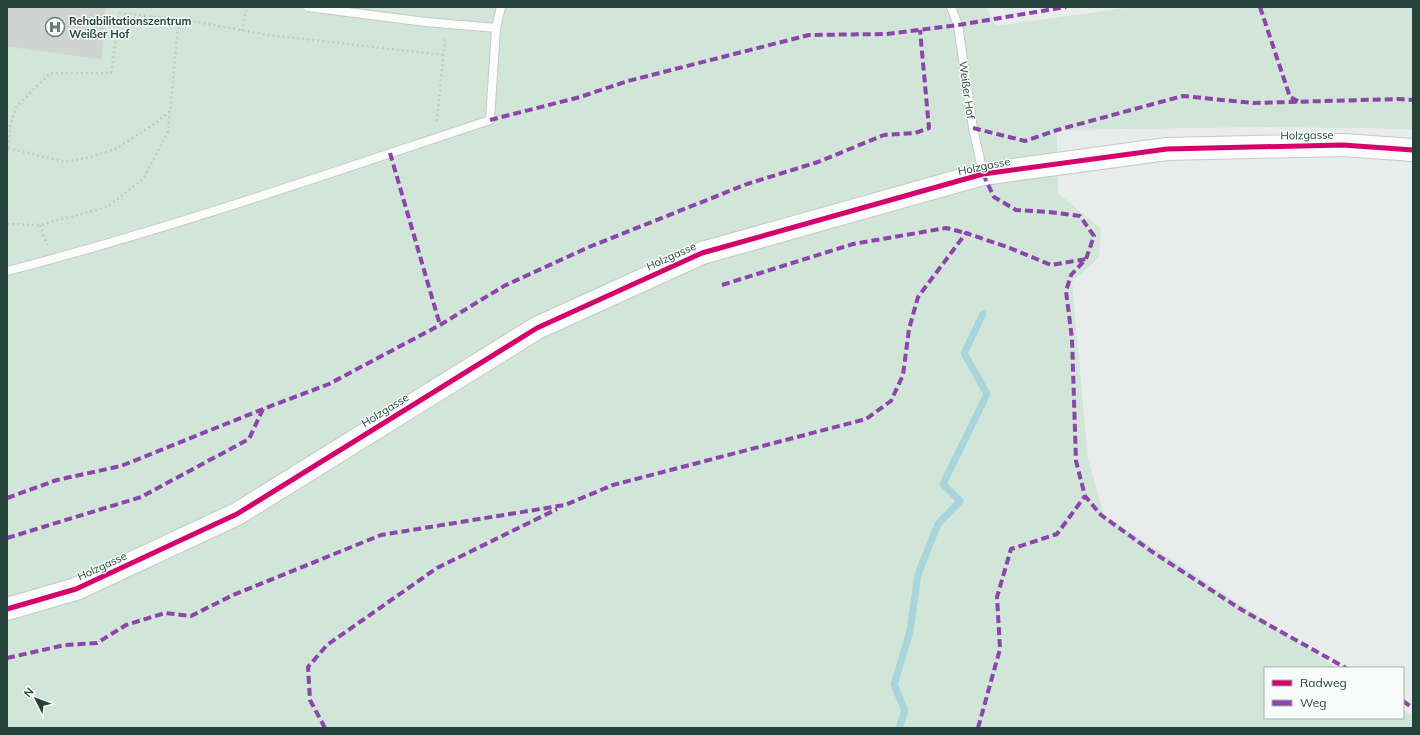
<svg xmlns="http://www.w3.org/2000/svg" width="1420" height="735" viewBox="0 0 1420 735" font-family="Mulish,sans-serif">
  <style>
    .green { fill: #d1e6d8 }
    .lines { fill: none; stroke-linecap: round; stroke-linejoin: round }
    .stream { stroke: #a9d4db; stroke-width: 7 }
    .building { fill: #cfd4d2; stroke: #d1d6d4 }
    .lane-casing { stroke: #c5cac8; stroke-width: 10 }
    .secondary-casing { stroke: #c3cbc8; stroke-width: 24 }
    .path { stroke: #c3ccca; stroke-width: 2.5; stroke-dasharray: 2 3; stroke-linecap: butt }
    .lane { stroke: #fcfcfc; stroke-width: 8 }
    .secondary { stroke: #fcfcfc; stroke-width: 22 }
    .quiet { stroke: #8e44ad; stroke-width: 4; stroke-dasharray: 8 4; stroke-linecap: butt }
    .cycleway-casing { stroke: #f7fbf9; stroke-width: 8 }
    .cycleway { stroke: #d6006c; stroke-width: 5 }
    .labels { text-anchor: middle; stroke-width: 3; stroke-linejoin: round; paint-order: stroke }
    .poi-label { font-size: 11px; font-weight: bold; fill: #24423a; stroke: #f7fbf9; text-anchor: start }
    .street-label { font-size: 11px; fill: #24423a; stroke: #f7fbf9 }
  </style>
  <rect width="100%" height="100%" fill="#e8edeb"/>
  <path class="green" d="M 7,7 L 986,7 L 996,26 L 1133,7 L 1413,7 L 1413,129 L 1266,127 L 1057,130 L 1058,193 L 1101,229 L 1099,257 L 1072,282 L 1088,459 L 1104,515 L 1337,668 L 1265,668 L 1265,718 L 1403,718 L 1403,711 L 1409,715 L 1413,714 L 1413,728 L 7,728 Z"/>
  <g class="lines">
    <path class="stream" d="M 899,728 L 905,710 L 894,685 L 910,631 L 918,574 L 938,524 L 960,501 L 943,484 L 987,394 L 964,353 L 983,314"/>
  </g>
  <path class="building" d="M 7,7 L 105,7 L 101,59 L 7,46 Z"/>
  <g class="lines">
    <defs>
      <path id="lane" d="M 308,7 L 426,22 L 496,28
        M 951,7 L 958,25 L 973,128 L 983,173
        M 7,271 C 170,229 330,173 490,120 L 496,28 L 501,7"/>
      <path id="secondary" d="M 7,609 L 76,589 L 237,514 L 537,328 L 702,253 L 983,174 L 1167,149 L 1343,145 L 1413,150"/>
    </defs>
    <use href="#lane" class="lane-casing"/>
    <use href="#secondary" class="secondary-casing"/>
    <path class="path" d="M 242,31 L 247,7
      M 437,121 L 445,39
      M 8,148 L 65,162 L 87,158 L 115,149 L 156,123 L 170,111
      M 7,157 L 11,123 L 16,107 L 50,73 L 111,73 L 120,13 L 179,19 L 269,35 L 443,55
      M 7,224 L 40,225 L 107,207 L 143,179 L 168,132 L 179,19
      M 40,225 L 47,245"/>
    <use href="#lane" class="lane"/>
    <use href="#secondary" class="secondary"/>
    <path class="quiet" d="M 1260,7 L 1290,97 L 1298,101
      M 490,120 L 580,97 L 628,81 L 809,35 L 886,34 L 958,25 L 1066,7
      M 973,128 L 1025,141 L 1057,130 L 1183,96 L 1253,103 L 1399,99 L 1413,100
      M 390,153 L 440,325
      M 983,174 L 994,197 L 1016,210 L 1049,212 L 1080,216 L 1094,236 L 1086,259 L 1071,275 L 1066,291 L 1072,339 L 1076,461 L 1085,496 L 1101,515 L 1151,551 L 1242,610 L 1346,668
      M 722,285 L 853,244 L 946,228 L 966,233
      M 7,498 L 57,480 L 121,466 L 263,409
      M 7,538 L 141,497 L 249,439 L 263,409 L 329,384 L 440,325 L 504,286 L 589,247 L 747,184 L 818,162 L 884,135 L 915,133 L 929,128 L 920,30
      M 7,658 L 65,645 L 97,643 L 126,625 L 165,613 L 191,616 L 233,595 L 381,535 L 565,505 L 613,485 L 866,419 L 891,401 L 903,375 L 909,329 L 918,297 L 966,233 L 1010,248 L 1051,265 L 1086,259
      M 1403,701 L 1413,708
      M 325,728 L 310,700 L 308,667 L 327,645 L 437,568 L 557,509
      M 978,728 L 1000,649 L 997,597 L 1011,549 L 1057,534 L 1085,496"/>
    <defs>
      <path id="cycleway" d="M 7,609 L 76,589 L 237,514 L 537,328 L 702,253 L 983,174 L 1167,149 L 1343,145 L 1413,150"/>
    </defs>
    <use href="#cycleway" class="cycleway-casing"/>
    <use href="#cycleway" class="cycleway"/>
  </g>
  <defs>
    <symbol id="hospital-ring" viewBox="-11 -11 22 22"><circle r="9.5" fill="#f7fbf9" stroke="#697e78" stroke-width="1.5"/><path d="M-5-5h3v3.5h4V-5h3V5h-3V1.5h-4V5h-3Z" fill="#697e78"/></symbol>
  </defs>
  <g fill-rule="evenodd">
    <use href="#hospital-ring" x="44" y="16" width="22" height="22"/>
  </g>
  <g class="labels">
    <g class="poi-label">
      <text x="69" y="25">Rehabilitationszentrum<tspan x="69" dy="13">Weißer Hof</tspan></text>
    </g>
    <g class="street-label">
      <text transform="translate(967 90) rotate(82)" y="4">Weißer Hof</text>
      <text transform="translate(1307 135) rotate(-1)" y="4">Holzgasse</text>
      <text transform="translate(984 166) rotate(-11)" y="4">Holzgasse</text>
      <text transform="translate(671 256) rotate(-24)" y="4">Holzgasse</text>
      <text transform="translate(385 410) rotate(-32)" y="4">Holzgasse</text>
      <text transform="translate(102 566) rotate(-25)" y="4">Holzgasse</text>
    </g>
  </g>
  <rect width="1420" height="735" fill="none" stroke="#24423a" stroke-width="16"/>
  <rect x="1264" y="667" width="140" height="52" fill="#f7fbf9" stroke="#a3b1ad"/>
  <rect x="1272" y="680" width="20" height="6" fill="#d6006c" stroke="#a3b1ad"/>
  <text x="1300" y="687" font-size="12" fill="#24423a">Radweg</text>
  <rect x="1272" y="700" width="20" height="6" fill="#8e44ad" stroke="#a3b1ad"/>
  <text x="1300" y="707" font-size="12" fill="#24423a">Weg</text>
  <g transform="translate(36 699) rotate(312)" stroke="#f7fbf9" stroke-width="3" paint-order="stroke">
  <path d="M0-3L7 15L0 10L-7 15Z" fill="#24423a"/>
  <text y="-6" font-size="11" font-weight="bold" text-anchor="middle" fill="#24423a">N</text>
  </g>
</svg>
